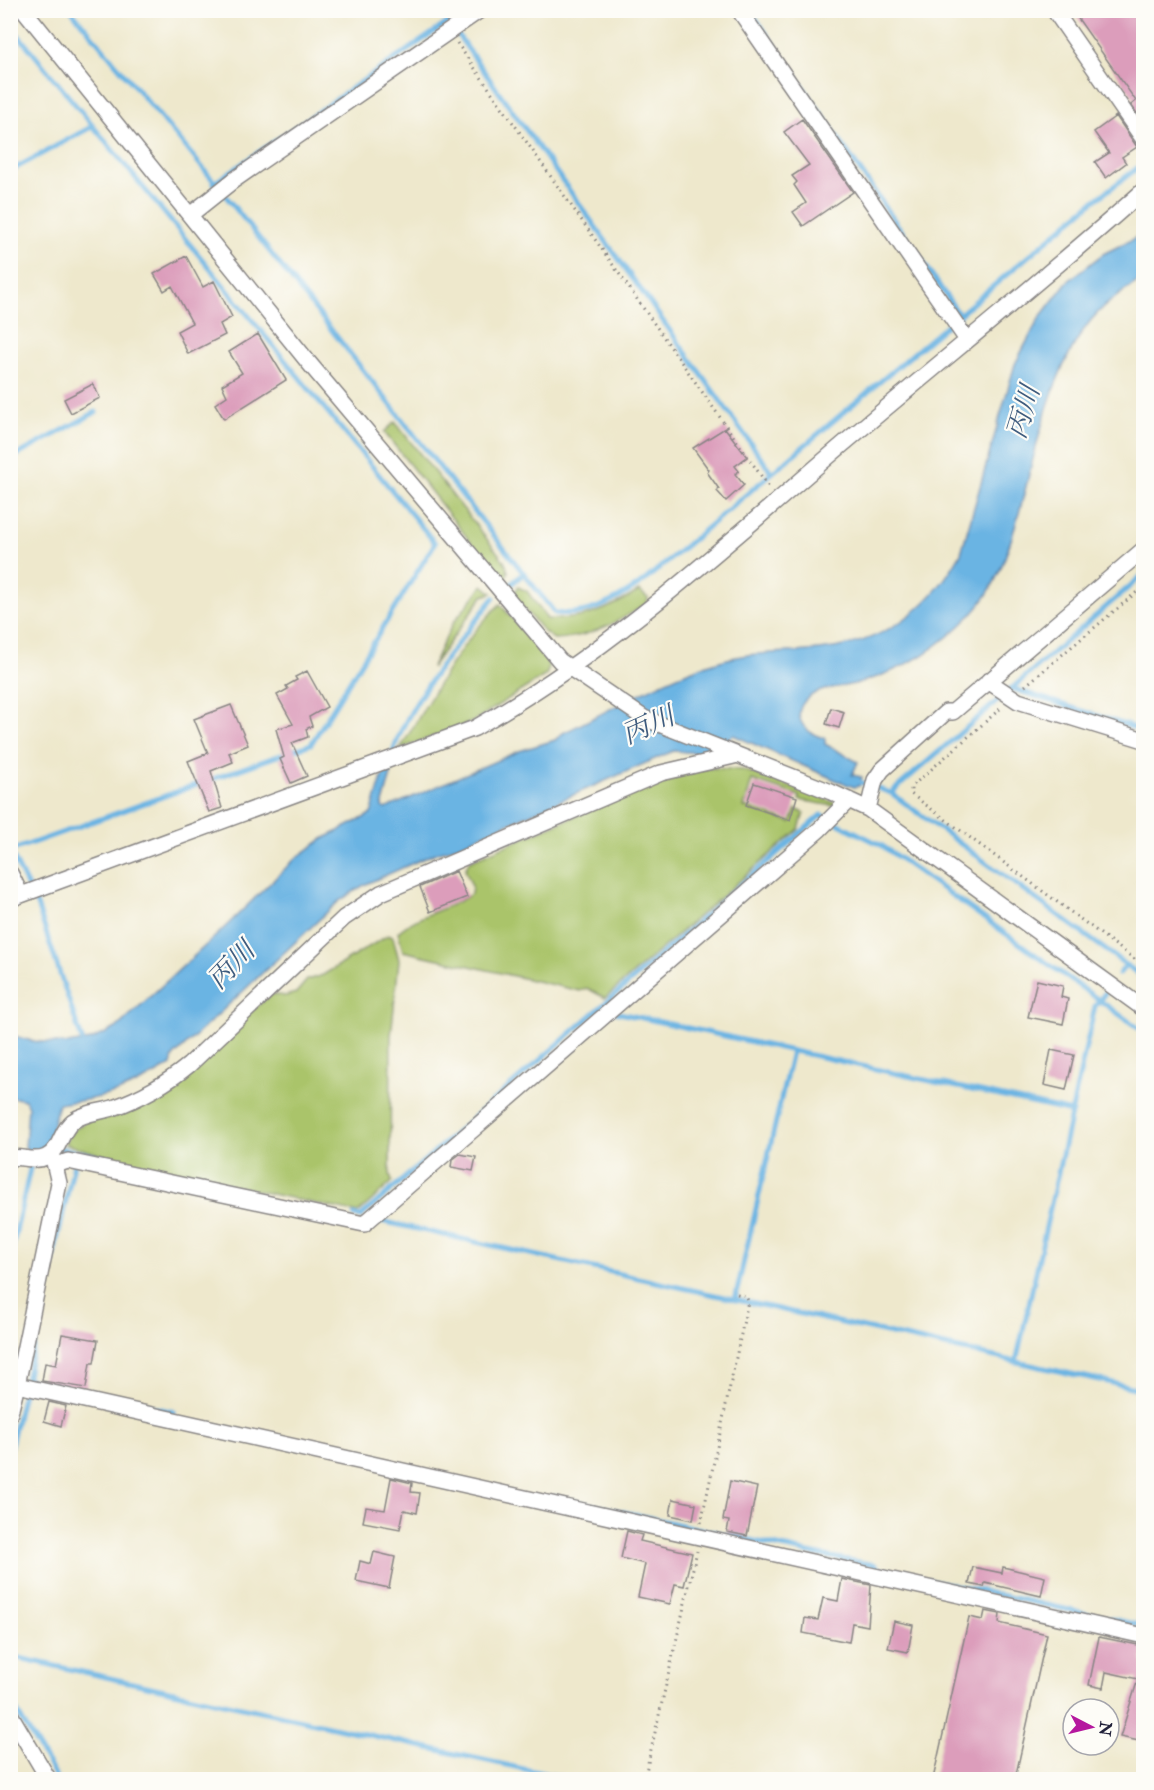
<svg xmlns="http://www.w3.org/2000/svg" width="1154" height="1790" viewBox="0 0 1154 1790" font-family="'IM FELL Double Pica','Noto Serif JP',serif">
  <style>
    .green { fill: #aac46a; stroke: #667352; stroke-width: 1.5 }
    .water { fill: #6ab4e3; stroke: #466b8f; stroke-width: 1.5 }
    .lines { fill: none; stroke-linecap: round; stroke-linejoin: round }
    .stream { stroke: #6ab4e3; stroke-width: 5 }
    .building { fill: #dc9dbb }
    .minor-casing { stroke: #888584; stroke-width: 18 }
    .path { stroke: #888584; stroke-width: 3; stroke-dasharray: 1.5 4.5; stroke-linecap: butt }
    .minor { stroke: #fff; stroke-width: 15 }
    .labels { text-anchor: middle; stroke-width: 4.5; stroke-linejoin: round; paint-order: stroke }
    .water-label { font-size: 27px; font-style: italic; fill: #3f5c7e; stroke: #fdfcf7 }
  </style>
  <rect width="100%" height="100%" fill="#fdfcf7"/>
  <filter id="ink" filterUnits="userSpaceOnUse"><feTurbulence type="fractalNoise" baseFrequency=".0167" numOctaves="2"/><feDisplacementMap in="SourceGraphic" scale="12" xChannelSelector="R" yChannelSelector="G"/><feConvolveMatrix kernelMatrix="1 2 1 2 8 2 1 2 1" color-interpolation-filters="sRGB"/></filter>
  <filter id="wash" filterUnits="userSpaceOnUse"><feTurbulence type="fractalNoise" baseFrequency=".008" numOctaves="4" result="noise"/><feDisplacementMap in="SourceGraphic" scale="24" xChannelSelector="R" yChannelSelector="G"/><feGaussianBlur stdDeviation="1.35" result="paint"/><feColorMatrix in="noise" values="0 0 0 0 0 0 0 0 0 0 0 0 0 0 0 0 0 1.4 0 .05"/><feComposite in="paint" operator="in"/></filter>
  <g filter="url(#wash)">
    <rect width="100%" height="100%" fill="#eee8cc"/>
    <path class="green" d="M 395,422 L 505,562 L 508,572 L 503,583 L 384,432 Z
      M 483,585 L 492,593 L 483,596 L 431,668 L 453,623 Z
      M 518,587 L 527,591 L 547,619 C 582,621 610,609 639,591 L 648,598 L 647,603 C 621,621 586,639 554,639 L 545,633 L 513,596 Z
      M 500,604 L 546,659 L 549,668 L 546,675 L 472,722 L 400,749 C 430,700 458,644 500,604 Z
      M 715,768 L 743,770 L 836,803 L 833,806 L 799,800 L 800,796 L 752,780 L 744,807 L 791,822 L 796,809 L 804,813 L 799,829 L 605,998 L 587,988 L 580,991 L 403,951 L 398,932 C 419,913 449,911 471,894 L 472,886 L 465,870 L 469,861 L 657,782 L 689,770 Z
      M 388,935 L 393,937 L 399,960 L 391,1036 L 390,1174 L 392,1182 L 358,1213 L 123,1161 L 65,1144 L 73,1130 L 87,1121 L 138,1105 L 272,994 L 285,996 L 296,993 L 307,980 L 323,975 Z"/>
    <path class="water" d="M 1143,234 L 1143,278 C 1124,291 1102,305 1088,324 C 1046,380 1036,455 1017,520 C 1008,552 996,589 972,614 C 940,647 906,669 862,682 C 847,687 821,687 809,697 C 789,713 803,734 825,738 L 825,744 L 858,762 L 852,775 L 862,777 L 859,786 L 854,787 L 838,781 L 733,735 L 713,754 L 673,751 L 448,850 L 438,852 L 364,885 L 339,901 L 173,1057 L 171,1065 C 128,1091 108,1098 58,1104 L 47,1148 L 37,1153 L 28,1151 L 25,1147 L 28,1107 L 25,1100 L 11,1097 L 11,1035 L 32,1041 L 68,1044 L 91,1040 L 116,1028 L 219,933 L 296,858 L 323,839 L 371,814 L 383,774 L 392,771 L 382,807 L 385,809 L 519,751 L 555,740 L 563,733 C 614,709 663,677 717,662 C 758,649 794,655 834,648 C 892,638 934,603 961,553 L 1015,364 L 1040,317 L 1067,282 L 1103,254 Z"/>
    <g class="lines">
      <path class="stream" d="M 71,10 L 217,185 L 555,613 C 588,617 618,600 644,581 L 1089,205 L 1144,163
        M 441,10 L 449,22
        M 750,10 L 960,316
        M 10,25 L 435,543 L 311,744 L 10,851
        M 458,35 L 772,473
        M 10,171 L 93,126
        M 214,183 L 466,10
        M 10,459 L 96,412
        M 509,586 L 524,573
        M 1011,688 L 1144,731
        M 392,755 C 405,707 462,637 494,598
        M 854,780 L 891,793 L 1144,978
        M 891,793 L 1144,574
        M 10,851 L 37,905 L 82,1040
        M 1119,974 L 1126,965
        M 615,1012 L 1072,1112
        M 59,1148 L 228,1187
        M 354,1215 L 360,1217 L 821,815 L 881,845 L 1144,1032
        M 372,1219 L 1144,1390
        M 10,1258 L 32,1160
        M 735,1300 L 792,1051
        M 1016,1362 L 1095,1006 L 1105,993
        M 27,1379 L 174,1412
        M 26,1380 L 74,1164
        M 10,1449 L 24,1389
        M 555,1497 L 809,1553 L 875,1565 L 878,1569 L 1144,1626
        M 10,1656 L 574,1780
        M 10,1700 L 58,1780"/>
    </g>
    <g id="blocks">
      <path class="building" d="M 1072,10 L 1143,10 L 1143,122 L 1131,105 L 1136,101 Z
        M 1116,116 L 1137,147 L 1122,157 L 1126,163 L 1106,178 L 1095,162 L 1109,153 L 1094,132 Z
        M 802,119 L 853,192 L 803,226 L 793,212 L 806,203 L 794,185 L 797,182 L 792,176 L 809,165 L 784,132 Z
        M 186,256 L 203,287 L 214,281 L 232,317 L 220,324 L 225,335 L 188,354 L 177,331 L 192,323 L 172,286 L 164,291 L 154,274 Z
        M 258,334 L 286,380 L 224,419 L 215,404 L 227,396 L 222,385 L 242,373 L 229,352 Z
        M 93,384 L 100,398 L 71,413 L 64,399 Z
        M 725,428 L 747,457 L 735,466 L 739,471 L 735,474 L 744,485 L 726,501 L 717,491 L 719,489 L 707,472 L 709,470 L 693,448 Z
        M 307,671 L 327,707 L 309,717 L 312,726 L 306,729 L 308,737 L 292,743 L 307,776 L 291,783 L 280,759 L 284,757 L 276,729 L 293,724 L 277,695 L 288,689 L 286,686 L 297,680 L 295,677 Z
        M 231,705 L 248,745 L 229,753 L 233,762 L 211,771 L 222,808 L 209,812 L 188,761 L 208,753 L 194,719 Z
        M 831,708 L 844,712 L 839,728 L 826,724 Z
        M 754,783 L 797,797 L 790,820 L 746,805 Z
        M 456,871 L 467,897 L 430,912 L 420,887 Z
        M 1037,980 L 1063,986 L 1061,997 L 1068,999 L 1063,1024 L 1028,1017 Z
        M 1051,1050 L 1074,1055 L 1066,1090 L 1044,1085 Z
        M 460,1154 L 476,1157 L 473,1171 L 451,1167 L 452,1160 Z
        M 62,1334 L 98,1340 L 94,1363 L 90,1363 L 86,1388 L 42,1381 L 45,1363 L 56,1365 Z
        M 49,1402 L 66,1406 L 61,1426 L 44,1421 Z
        M 391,1478 L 412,1483 L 411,1492 L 420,1493 L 417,1513 L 404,1510 L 400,1529 L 363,1522 L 366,1507 L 385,1510 Z
        M 730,1481 L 757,1487 L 747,1536 L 727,1532 L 729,1521 L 723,1520 Z
        M 673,1499 L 696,1504 L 693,1520 L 670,1515 Z
        M 627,1531 L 642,1535 L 640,1541 L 692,1553 L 684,1586 L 675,1584 L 670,1604 L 638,1597 L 645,1564 L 621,1558 Z
        M 374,1552 L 395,1557 L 389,1588 L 356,1581 L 360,1561 L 371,1564 Z
        M 973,1567 L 1002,1573 L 1003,1567 L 1045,1577 L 1041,1596 L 985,1583 L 984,1587 L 969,1584 Z
        M 842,1579 L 871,1585 L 868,1626 L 852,1623 L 849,1642 L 803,1633 L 805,1618 L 818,1620 L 823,1598 L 838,1601 Z
        M 985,1611 L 1000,1614 L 999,1623 L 1047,1634 L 1015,1779 L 933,1779 L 969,1617 L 983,1620 Z
        M 894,1621 L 913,1625 L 908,1652 L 888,1648 Z
        M 1099,1637 L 1143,1646 L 1143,1735 L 1140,1735 L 1139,1741 L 1120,1737 L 1138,1679 L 1106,1672 L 1103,1688 L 1089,1685 Z"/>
    </g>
  </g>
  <g filter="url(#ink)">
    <use href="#blocks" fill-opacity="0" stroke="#888584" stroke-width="1.5"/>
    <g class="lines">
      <defs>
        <path id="minor" d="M 24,10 L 309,363 L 560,661 L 644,718 L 831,792 L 868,809 L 1144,1009
          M 739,10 L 967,340
          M 1054,10 L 1144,140
          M 190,215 L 234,180 L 480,10
          M 988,681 L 1018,701 L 1144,740
          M 868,809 L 875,780 L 882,770 L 946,712 L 953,712 L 1144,549
          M 10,873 L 21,895
          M 10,899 L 475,728 C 610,652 725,545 842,445 C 942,360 1046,278 1144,190
          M 52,1154 L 59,1183 L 17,1385 L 1144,1636
          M 10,1158 C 22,1155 34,1163 46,1157 C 61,1150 60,1131 73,1121 C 84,1113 100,1112 113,1108 C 141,1098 166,1084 189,1065 L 344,918 L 381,893 L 661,773 L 734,756
          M 56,1165 L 68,1161 L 364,1224 L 820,829 L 849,800
          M 10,1413 L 17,1385
          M 10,1714 L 49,1780"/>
      </defs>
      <use href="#minor" class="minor-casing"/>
      <path class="path" d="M 457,43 L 769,487
        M 1025,686 L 1144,586
        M 1000,709 L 911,787 L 911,794 L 1144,966
        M 10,1113 L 13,1122 L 12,1144
        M 701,1523 L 748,1301 L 746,1296 L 733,1293
        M 644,1780 L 697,1551"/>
      <use href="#minor" class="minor"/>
    </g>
  </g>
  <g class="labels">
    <g class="water-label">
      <text transform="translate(1023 412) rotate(-73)" y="9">丙川</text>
      <text transform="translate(648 725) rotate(-24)" y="9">丙川</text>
      <text transform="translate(231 965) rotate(-46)" y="9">丙川</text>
    </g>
  </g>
  <rect width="1154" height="1790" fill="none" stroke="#fdfcf7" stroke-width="36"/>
  <g transform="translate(1091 1727) rotate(97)"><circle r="28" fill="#fdfcf7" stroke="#a5a5ac" stroke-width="1.5"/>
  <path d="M0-4.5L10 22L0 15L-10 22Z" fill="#b5179e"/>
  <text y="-9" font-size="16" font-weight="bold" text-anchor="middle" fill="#22223b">N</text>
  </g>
</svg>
